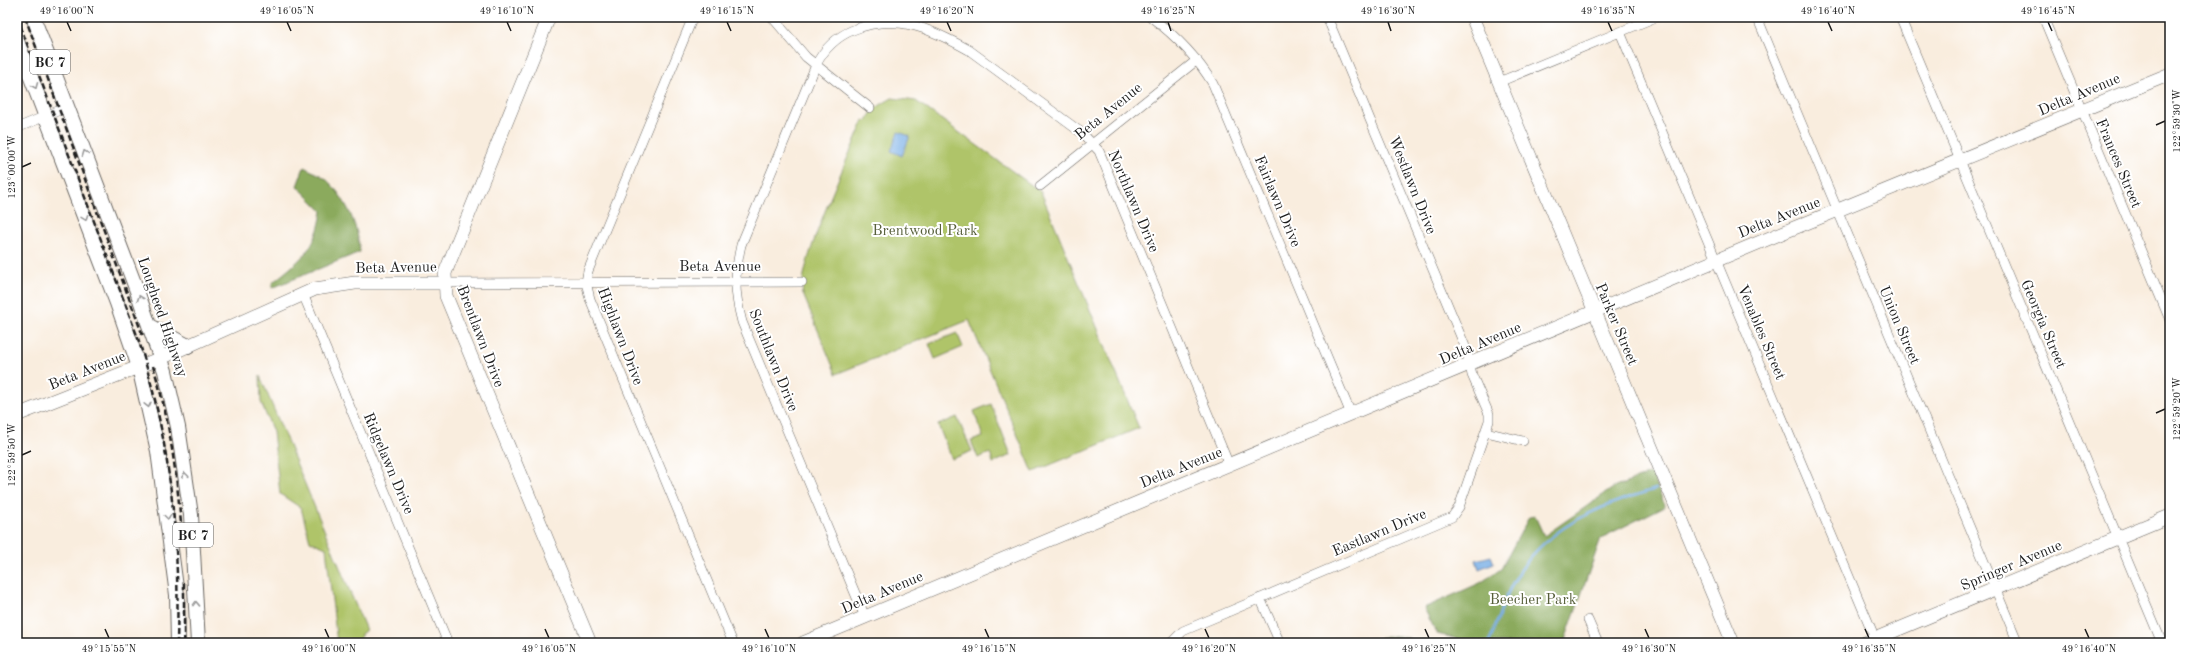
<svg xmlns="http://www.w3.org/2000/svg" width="2187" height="660" viewBox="0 0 2187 660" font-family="'Old Standard TT',serif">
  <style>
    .green { fill: #afc469; stroke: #667042 }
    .forest { fill: #8baa5d; stroke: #54633c }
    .water { fill: #77ade5; stroke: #4a6480 }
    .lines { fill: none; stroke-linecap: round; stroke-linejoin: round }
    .stream { stroke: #77ade5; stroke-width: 2.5 }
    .street-casing { stroke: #696560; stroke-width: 10 }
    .secondary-casing { stroke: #696560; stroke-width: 14 }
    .primary-casing { stroke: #696560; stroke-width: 16 }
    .street { stroke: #fff; stroke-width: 9 }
    .secondary { stroke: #fff; stroke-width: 13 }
    .primary { stroke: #fff; stroke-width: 14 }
    .rail { stroke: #1c1c1c; stroke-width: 2.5; stroke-dasharray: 6 3; stroke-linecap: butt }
    .oneway { stroke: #999 }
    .ticks { fill: none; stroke: #1c1c1c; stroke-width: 1.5 }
    .labels { text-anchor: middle; stroke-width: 4; stroke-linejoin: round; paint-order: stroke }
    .shield { fill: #fff; stroke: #606060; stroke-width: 1 }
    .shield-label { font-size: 14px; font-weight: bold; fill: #1c1c1c }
    .street-label { font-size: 15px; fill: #1c1c1c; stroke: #fff }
    .park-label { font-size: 15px; fill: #575f3b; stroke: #fff }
    .neatline { fill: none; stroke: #1c1c1c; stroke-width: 1.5 }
    .ticks-label { font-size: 10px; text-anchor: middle; fill: #1c1c1c }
  </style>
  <rect width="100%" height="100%" fill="#fff"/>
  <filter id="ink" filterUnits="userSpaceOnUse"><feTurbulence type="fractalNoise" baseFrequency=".025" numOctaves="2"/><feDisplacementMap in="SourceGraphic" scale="8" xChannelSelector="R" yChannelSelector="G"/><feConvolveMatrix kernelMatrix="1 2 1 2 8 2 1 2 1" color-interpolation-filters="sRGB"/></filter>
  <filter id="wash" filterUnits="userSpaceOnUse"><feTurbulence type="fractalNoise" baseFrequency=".012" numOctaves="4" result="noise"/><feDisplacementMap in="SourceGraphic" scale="16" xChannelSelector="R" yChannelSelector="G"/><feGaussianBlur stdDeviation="0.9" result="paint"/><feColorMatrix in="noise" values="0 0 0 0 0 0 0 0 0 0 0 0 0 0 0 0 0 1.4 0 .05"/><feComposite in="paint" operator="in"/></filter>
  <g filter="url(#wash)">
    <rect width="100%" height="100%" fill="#f9edde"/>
    <path class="green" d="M 892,98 L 916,101 L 1041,192 L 1139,428 L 1033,472 L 969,320 L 836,374 L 803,294 C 796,268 851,151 864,120 L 867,121 C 871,109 882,104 892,98 Z
      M 957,333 L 963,347 L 935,359 L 929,344 Z
      M 260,376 L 366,630 L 361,634 L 360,643 L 337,643 L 326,548 L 310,541 L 301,508 L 280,494 L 273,432 L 261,402 Z
      M 991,404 L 1011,455 L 993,463 L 990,453 L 978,458 L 971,441 L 983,437 L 974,411 Z
      M 957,417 L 972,451 L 952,459 L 938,425 Z"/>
    <path class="forest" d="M 304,167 C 311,171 320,174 326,179 C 346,198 358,225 360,252 L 272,288 L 272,283 C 300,260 317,249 322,211 L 297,186 Z
      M 1652,473 L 1665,506 L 1601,538 L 1564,643 L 1468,643 L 1466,641 L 1437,634 L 1424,608 L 1480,583 L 1501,569 L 1529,517 L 1535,516 L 1544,536 L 1613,488 Z
      M 1386,636 L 1409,638 L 1409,643 L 1370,643 Z"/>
    <path class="water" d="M 898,132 L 910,136 L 902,156 L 891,151 Z
      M 1491,556 L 1494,563 L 1479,569 L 1476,560 Z"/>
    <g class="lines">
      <path class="stream" d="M 1489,643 C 1497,623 1503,600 1514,581 C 1544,527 1600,505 1656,489"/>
    </g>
  </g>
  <g filter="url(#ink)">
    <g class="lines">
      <defs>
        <path id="street" d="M 693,17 L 588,271 L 586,282 L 590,299 L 733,643
          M 772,17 L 806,57 L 870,108
          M 1151,17 C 1176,36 1197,57 1213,84 L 1351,414
          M 1757,17 L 2018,643
          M 1900,17 L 2162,643
          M 2043,17 L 2170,320
          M 1620,32 L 1877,643
          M 1499,82 L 1656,17
          M 17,128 L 67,107
          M 1040,186 L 1197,60
          M 444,283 L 802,282
          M 303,294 L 448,643
          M 1486,432 L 1523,441
          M 1260,598 L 1280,643
          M 865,617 L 742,322 C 734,291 734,277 741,245 L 816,65 C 824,49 836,37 853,30 C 896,12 931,29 969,50 L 1082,133 L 1099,151 L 1229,465
          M 1588,620 L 1598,643
          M 1171,643 L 1183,631 L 1452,517 L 1459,507 L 1489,421 L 1489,414 L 1472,375 L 1467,351 L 1327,17"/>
        <path id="secondary" d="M 549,17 L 445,273 L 446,296 L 590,643
          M 1472,17 L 1733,643
          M 17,415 L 161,358 L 315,289 L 355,283 L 444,283
          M 803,643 L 1777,235 L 2170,74
          M 1865,643 L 2170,516"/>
        <path id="primary" d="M 33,17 L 136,288 L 165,371 L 178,427 L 191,515 L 198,643
          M 17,41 L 117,303 L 139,367 L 158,451 L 177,595 L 178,643
          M 150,326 L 188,346"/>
      </defs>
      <use href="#street" class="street-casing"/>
      <use href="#secondary" class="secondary-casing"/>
      <use href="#primary" class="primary-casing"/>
      <use href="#street" class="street"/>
      <use href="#secondary" class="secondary"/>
      <use href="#primary" class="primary"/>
      <path class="rail" d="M 17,17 L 138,338 C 170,439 180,537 177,643
        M 25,17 L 143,336
        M 153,366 C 169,417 176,470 181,523
        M 184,643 L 184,581"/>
    </g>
    <defs><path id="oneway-chevron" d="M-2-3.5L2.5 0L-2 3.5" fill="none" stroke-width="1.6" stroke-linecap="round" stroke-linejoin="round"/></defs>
    <g class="oneway">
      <use href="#oneway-chevron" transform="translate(35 86) rotate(68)"/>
      <use href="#oneway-chevron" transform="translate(85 153) rotate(-111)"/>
      <use href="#oneway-chevron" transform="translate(85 218) rotate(69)"/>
      <use href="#oneway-chevron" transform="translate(140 298) rotate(-110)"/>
      <use href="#oneway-chevron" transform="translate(148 405) rotate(77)"/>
      <use href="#oneway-chevron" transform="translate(185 475) rotate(-98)"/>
      <use href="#oneway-chevron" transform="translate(168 517) rotate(82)"/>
      <use href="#oneway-chevron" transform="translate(196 604) rotate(-92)"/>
    </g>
  </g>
  <path class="ticks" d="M 67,22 L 71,31M 287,22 L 291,31M 507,22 L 511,31M 727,22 L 731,31M 947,22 L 951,31M 1168,22 L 1171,31M 1388,22 L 1391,31M 1608,22 L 1612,31M 1828,22 L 1832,31M 2048,22 L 2052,31M 2156,125 L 2165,121M 22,167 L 31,163M 2156,413 L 2165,409M 22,455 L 31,451M 105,629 L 109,638M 325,629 L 329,638M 545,629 L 549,638M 765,629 L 769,638M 985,629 L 989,638M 1205,629 L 1209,638M 1425,629 L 1429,638M 1645,629 L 1649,638M 1865,629 L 1869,638M 2085,629 L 2089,638"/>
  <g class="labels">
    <g class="shield">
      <rect x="30" y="50" width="40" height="24" rx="3"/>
      <rect x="173" y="523" width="40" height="24" rx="3"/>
    </g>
    <g class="shield-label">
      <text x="50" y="67">BC 7</text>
      <text x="193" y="540">BC 7</text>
    </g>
    <g class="street-label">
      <text transform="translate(2079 94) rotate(-23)" y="5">Delta Avenue</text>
      <text transform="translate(1108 111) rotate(-39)" y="5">Beta Avenue</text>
      <text transform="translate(2119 163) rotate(67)" y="5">Frances Street</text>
      <text transform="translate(1413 185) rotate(68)" y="5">Westlawn Drive</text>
      <text transform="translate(1134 201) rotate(67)" y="5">Northlawn Drive</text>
      <text transform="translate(1278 201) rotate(67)" y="5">Fairlawn Drive</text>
      <text transform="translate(1779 217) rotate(-22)" y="5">Delta Avenue</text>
      <text x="720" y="271">Beta Avenue</text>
      <text transform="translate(396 267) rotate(-1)" y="5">Beta Avenue</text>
      <text transform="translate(163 317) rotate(71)" y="5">Lougheed Highway</text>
      <text transform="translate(1617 324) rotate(67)" y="5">Parker Street</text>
      <text transform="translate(2044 324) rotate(67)" y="5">Georgia Street</text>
      <text transform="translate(1900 325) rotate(67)" y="5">Union Street</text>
      <text transform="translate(1762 332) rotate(67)" y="5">Venables Street</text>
      <text transform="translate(481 336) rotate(69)" y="5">Brentlawn Drive</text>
      <text transform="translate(621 336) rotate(69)" y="5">Highlawn Drive</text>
      <text transform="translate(1480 343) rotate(-23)" y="5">Delta Avenue</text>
      <text transform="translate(774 360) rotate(68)" y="5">Southlawn Drive</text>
      <text transform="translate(87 370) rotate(-22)" y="5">Beta Avenue</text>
      <text transform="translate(389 463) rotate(67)" y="5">Ridgelawn Drive</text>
      <text transform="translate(1181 467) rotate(-22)" y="5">Delta Avenue</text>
      <text transform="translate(1379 532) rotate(-23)" y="5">Eastlawn Drive</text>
      <text transform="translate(2011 565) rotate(-23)" y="5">Springer Avenue</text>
      <text transform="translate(882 592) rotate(-23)" y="5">Delta Avenue</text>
    </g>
    <g class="park-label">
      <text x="925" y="235">Brentwood Park</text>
      <text x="1533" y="604">Beecher Park</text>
    </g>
  </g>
  <rect width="2187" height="660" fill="none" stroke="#fff" stroke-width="44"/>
  <rect x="22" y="22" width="2143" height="616" class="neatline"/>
  <g class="ticks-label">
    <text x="67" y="14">49°16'00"N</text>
    <text x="287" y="14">49°16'05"N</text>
    <text x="507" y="14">49°16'10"N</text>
    <text x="727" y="14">49°16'15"N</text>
    <text x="947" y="14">49°16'20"N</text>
    <text x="1168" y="14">49°16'25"N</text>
    <text x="1388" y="14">49°16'30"N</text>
    <text x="1608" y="14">49°16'35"N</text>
    <text x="1828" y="14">49°16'40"N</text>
    <text x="2048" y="14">49°16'45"N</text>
    <text transform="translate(2176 121) rotate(-90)" y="4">122°59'30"W</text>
    <text transform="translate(11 167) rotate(-90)" y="4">123°00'00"W</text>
    <text transform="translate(2176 409) rotate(-90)" y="4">122°59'20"W</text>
    <text transform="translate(11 455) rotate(-90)" y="4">122°59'50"W</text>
    <text x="109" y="652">49°15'55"N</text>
    <text x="329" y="652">49°16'00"N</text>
    <text x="549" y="652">49°16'05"N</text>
    <text x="769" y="652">49°16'10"N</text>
    <text x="989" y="652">49°16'15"N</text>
    <text x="1209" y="652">49°16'20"N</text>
    <text x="1429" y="652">49°16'25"N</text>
    <text x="1649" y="652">49°16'30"N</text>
    <text x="1869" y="652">49°16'35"N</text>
    <text x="2089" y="652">49°16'40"N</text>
  </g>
</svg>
